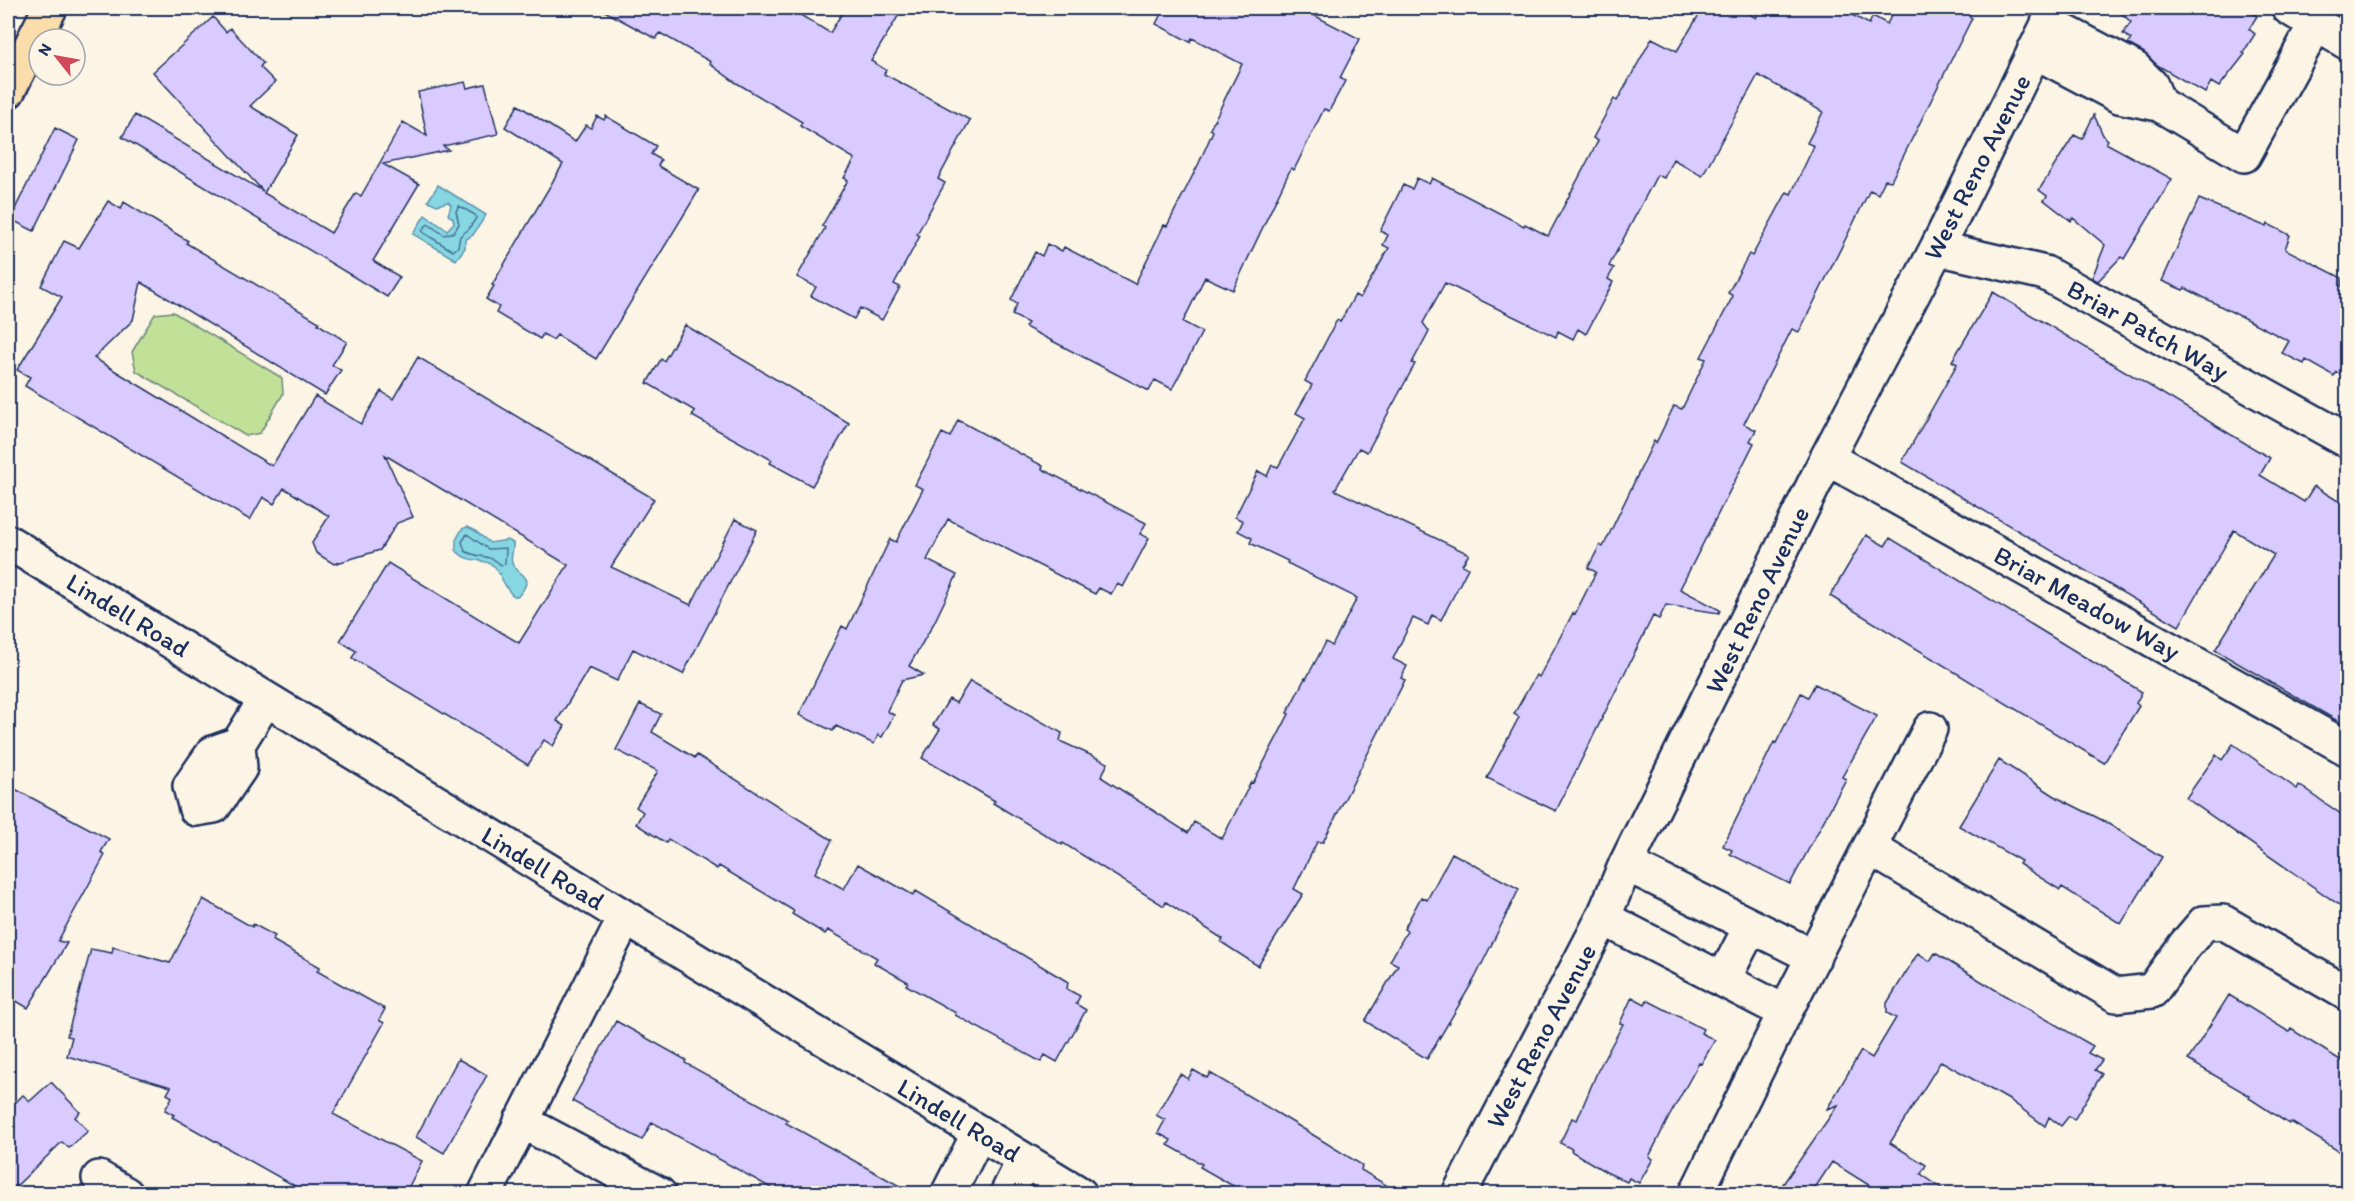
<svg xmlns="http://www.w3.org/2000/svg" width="2355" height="1201" viewBox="0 0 2355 1201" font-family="Itim,sans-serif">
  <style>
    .green { fill: #c1e199; stroke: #6e887c; stroke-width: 1.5 }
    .water { fill: #87d7e3; stroke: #5c94ae; stroke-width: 1.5 }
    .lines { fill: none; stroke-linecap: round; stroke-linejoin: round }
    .shore { stroke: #467293; stroke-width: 1.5 }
    .building { fill: #d9cbfd; stroke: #1b2f5e; stroke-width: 1.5 }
    .minor-casing { stroke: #1b2f5e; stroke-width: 38 }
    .major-casing { stroke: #1b2f5e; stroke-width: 38 }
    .minor { stroke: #fcf5e5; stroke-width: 33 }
    .major { stroke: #faddab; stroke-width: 33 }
    .labels { text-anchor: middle; stroke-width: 5; stroke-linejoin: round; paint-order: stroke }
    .street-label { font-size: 26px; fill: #1b2f5e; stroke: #fcf5e5 }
  </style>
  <rect width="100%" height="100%" fill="#fcf5e5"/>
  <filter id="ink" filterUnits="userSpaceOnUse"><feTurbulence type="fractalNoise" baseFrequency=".0167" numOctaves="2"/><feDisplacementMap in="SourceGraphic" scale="12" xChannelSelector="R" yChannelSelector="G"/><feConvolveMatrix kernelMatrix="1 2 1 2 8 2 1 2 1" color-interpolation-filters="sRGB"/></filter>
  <g filter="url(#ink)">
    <path class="green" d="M 173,312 L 282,378 L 283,394 L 260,433 L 246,436 L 136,371 L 132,352 L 155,314 Z"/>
    <path class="water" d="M 438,185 L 486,215 L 473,235 L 465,240 L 465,248 L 456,260 L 413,234 L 425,215 L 447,230 L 454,223 L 453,218 L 448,215 L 451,205 L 448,202 L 437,205 L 428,201 Z
      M 467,527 L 474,530 L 490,543 L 508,540 L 513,543 C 514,549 510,556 512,563 C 514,571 524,572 527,581 C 513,620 502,572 494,566 C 481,556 468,565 456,550 L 456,540 L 462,529 Z"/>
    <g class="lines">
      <path class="shore" d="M 459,206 L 475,215 L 476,218 L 469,229 L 460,236 L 458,247 L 453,251 L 424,233 L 422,230 L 428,224 L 444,235 L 454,232 L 459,224 L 456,211 Z
        M 467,534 L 488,549 L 506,548 L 505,564 L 501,565 C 490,554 477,558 465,551 L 462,542 Z"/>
    </g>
    <path class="building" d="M 599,8 L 789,8 L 830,33 L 845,8 L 903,8 L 871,61 L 886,70 L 884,74 L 970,120 L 938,179 L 945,183 L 917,234 L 920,236 L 894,284 L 900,287 L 882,320 L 860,308 L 854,319 L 811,296 L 816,287 L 797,277 L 825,228 L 822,226 L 848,180 L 844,178 L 855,159 L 800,126 L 802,122 L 735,82 L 710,64 L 711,62 L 660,33 L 656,39 Z
      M 1164,8 L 1300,8 L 1360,39 L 1340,78 L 1345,81 L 1329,111 L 1324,109 L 1294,170 L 1291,168 L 1233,290 L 1205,277 L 1183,322 L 1202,332 L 1172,389 L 1155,380 L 1149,391 L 1025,327 L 1028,323 L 1012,315 L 1017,304 L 1011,300 L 1035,252 L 1042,256 L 1047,244 L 1062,251 L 1064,247 L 1135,284 L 1164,225 L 1167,226 L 1199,163 L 1213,131 L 1210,129 L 1242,64 L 1192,38 L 1190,42 L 1156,24 Z
      M 1703,8 L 1739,8 L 1756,18 L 1761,8 L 1839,8 L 1869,24 L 1873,16 L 1887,24 L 1895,8 L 1973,8 L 1969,16 L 1972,18 L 1891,181 L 1885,180 L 1878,194 L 1870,190 L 1799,332 L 1792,329 L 1744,424 L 1756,430 L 1750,441 L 1754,443 L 1680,589 L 1720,610 L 1719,613 L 1666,605 L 1659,619 L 1653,616 L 1556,811 L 1487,778 L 1519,717 L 1514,714 L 1536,675 L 1539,677 L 1573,613 L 1575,614 L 1596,572 L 1588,568 L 1600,545 L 1603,547 L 1654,441 L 1656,443 L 1674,406 L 1682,409 L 1706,359 L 1701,357 L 1733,296 L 1728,293 L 1749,254 L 1752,256 L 1787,192 L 1791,194 L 1814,146 L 1807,143 L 1823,112 L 1758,75 L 1702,176 L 1673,159 L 1664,178 L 1657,175 L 1609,266 L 1614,268 L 1608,279 L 1613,282 L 1586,334 L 1578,329 L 1573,339 L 1558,331 L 1556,337 L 1445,283 L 1423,323 L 1429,331 L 1412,363 L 1415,364 L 1367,452 L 1359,448 L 1335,490 L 1469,554 L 1462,565 L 1468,568 L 1441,620 L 1432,615 L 1428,625 L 1413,618 L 1393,659 L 1407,666 L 1401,678 L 1405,680 L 1323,842 L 1317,842 L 1294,889 L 1303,894 L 1258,966 L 1221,942 L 1223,939 L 1166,902 L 1164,906 L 1063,843 L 1062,845 L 993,803 L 995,801 L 922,758 L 940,729 L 933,725 L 949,699 L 956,703 L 970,681 L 1062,733 L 1060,741 L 1108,763 L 1101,777 L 1188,833 L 1194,822 L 1222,839 L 1251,782 L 1253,783 L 1289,714 L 1287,713 L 1305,678 L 1306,679 L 1326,642 L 1332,646 L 1357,598 L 1287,563 L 1288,561 L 1250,543 L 1252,538 L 1238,531 L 1243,521 L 1235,517 L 1258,471 L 1267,476 L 1272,465 L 1278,467 L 1305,418 L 1296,413 L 1312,385 L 1305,381 L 1337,320 L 1340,322 L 1355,295 L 1360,298 L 1389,248 L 1383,245 L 1388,235 L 1380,231 L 1403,185 L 1412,189 L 1417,178 L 1429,184 L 1432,178 L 1524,226 L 1525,224 L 1548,236 L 1598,141 L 1593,138 L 1614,99 L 1617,101 L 1652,38 L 1677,51 Z
      M 2115,8 L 2244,8 L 2257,16 L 2249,29 L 2255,34 L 2243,53 L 2245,54 L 2219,87 L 2211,82 L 2205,93 L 2157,65 L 2143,52 L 2128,44 L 2131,39 L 2123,34 L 2131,22 Z
      M 213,17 L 226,32 L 230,28 L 263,63 L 260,67 L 275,82 L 250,106 L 298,135 L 264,193 L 331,233 L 356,193 L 361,196 L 403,122 L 427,136 L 418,92 L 465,82 L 467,88 L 485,84 L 498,134 L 443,146 L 449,150 L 383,164 L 419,184 L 373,261 L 400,277 L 387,297 L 122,137 L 135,115 L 263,191 L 153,72 Z
      M 518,105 L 575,142 L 586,125 L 591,128 L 597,116 L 604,120 L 606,116 L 656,146 L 651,154 L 661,160 L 658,166 L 699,190 L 596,359 L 557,335 L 553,340 L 543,334 L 540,339 L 496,313 L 499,307 L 486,299 L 494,286 L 492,285 L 563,164 L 505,127 Z
      M 2094,115 L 2103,135 L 2108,140 L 2106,143 L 2172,179 L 2124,259 L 2121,257 L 2098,281 L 2092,278 L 2105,245 L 2073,218 L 2071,221 L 2044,200 L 2047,196 L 2039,190 L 2074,135 L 2082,139 Z
      M 55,128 L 79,140 L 34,231 L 10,219 Z
      M 2199,199 L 2267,227 L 2268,224 L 2290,235 L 2285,249 L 2342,278 L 2342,286 L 2348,289 L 2348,378 L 2336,372 L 2334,376 L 2306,360 L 2304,364 L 2282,353 L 2289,341 L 2185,288 L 2183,290 L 2162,281 Z
      M 108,201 L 121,209 L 124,202 L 188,241 L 186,243 L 319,322 L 318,324 L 347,342 L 332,365 L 341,370 L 325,395 L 141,282 L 133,320 L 94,358 L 272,466 L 315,396 L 361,424 L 381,391 L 393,399 L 418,357 L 654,499 L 611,567 L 691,605 L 735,519 L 757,530 L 683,674 L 633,649 L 617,681 L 589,668 L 557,721 L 565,726 L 553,746 L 544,740 L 528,765 L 352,658 L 356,651 L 340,641 L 388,563 L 519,643 L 568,565 L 385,455 L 413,517 L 397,523 L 380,550 L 334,564 L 316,553 L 312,543 L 329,516 L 284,488 L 274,504 L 263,497 L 250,520 L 25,386 L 30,377 L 17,370 L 62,297 L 41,286 L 64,241 L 79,248 Z
      M 1993,292 L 2270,458 L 2260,475 L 2304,502 L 2314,486 L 2348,507 L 2348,727 L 2215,650 L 2274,555 L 2234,530 L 2179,626 L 1902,462 L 1957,364 L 1952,361 Z
      M 685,325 L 849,423 L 812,486 L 770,463 L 772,460 L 692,416 L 695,411 L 647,383 L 661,359 L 664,361 Z
      M 958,420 L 1043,466 L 1042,469 L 1146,523 L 1140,534 L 1149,538 L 1123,587 L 1117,584 L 1111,594 L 1099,588 L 1095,594 L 948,519 L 927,560 L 957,575 L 934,623 L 909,666 L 924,675 L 902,680 L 887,711 L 894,715 L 882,737 L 878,735 L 874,744 L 836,726 L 833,731 L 799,715 L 842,626 L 847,629 L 890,539 L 896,542 L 923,489 L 915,485 L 942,433 L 950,437 Z
      M 1866,535 L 1885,546 L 1890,538 L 2142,692 L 2136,703 L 2139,706 L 2104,763 L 1830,596 Z
      M 1815,684 L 1877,716 L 1842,777 L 1846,779 L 1790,884 L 1730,854 L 1732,850 L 1723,846 L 1774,742 L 1776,743 L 1801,693 L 1808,697 Z
      M 640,704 L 661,714 L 652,732 L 695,758 L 697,755 L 832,840 L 815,873 L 844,889 L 858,864 L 913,895 L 916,891 L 1068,982 L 1067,989 L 1080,996 L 1076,1004 L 1086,1010 L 1057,1062 L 1045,1055 L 1041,1062 L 955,1015 L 956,1013 L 906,985 L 908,982 L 874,963 L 877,958 L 828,930 L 825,934 L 792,914 L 794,911 L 719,866 L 717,869 L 668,839 L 666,843 L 636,824 L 643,812 L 636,807 L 658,771 L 616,750 Z
      M 2233,744 L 2297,789 L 2299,785 L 2348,819 L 2348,911 L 2186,798 L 2216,755 L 2222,760 Z
      M 1999,760 L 2058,798 L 2102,820 L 2162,857 L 2121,924 L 2062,887 L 2060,890 L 2019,864 L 2021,861 L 1959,826 Z
      M 15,789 L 109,839 L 101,852 L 105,855 L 58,941 L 67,943 L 28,1008 L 8,996 L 8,802 Z
      M 1452,853 L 1519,889 L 1475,978 L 1427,1059 L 1365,1021 L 1398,965 L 1390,961 L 1407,931 L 1404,929 L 1421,897 L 1427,900 Z
      M 203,899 L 252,927 L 253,924 L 275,936 L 272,940 L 320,967 L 317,971 L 385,1009 L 379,1020 L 384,1023 L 333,1114 L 422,1161 L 405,1194 L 309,1194 L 172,1117 L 174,1115 L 165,1110 L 172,1097 L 167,1094 L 171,1087 L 67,1056 L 72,1037 L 67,1036 L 91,949 L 112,953 L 113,947 L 170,963 Z
      M 1918,953 L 1930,961 L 1935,953 L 2004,995 L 2093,1046 L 2088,1053 L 2102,1060 L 2095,1070 L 2102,1074 L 2074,1120 L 2069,1116 L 2061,1126 L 2049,1117 L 2045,1126 L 2011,1101 L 1941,1061 L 1890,1143 L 1926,1165 L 1921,1174 L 1950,1194 L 1883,1194 L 1832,1162 L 1811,1194 L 1776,1194 L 1838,1105 L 1827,1109 L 1861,1051 L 1872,1058 L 1896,1018 L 1887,1013 L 1887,1003 Z
      M 2229,995 L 2289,1032 L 2291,1029 L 2348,1065 L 2348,1157 L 2291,1122 L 2289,1124 L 2249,1098 L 2250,1096 L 2188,1060 Z
      M 1632,997 L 1645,1004 L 1647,1000 L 1703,1029 L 1701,1033 L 1715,1040 L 1701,1064 L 1699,1063 L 1669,1117 L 1649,1157 L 1653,1159 L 1639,1183 L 1629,1178 L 1627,1182 L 1606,1172 L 1571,1151 L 1572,1149 L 1560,1143 L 1572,1118 L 1577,1120 L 1598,1070 L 1623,1024 L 1620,1023 Z
      M 616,1021 L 686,1060 L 685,1063 L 788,1120 L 786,1123 L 914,1194 L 782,1194 L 652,1122 L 642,1140 L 572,1101 Z
      M 458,1059 L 487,1075 L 444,1153 L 416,1137 Z
      M 1193,1070 L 1207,1078 L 1210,1073 L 1297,1125 L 1362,1165 L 1361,1170 L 1401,1194 L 1247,1194 L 1200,1167 L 1202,1164 L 1168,1145 L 1171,1140 L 1158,1133 L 1165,1120 L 1156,1115 L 1180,1074 L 1188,1079 Z
      M 51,1082 L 80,1112 L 75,1117 L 88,1131 L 69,1148 L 62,1142 L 8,1194 L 8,1110 L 23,1095 L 30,1101 Z"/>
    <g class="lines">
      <defs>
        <path id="minor" d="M 2316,24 L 2348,43
          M 2034,51 L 2119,96 L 2159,104 L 2151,85 L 2134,68 L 2048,23
          M 2159,104 L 2244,155 L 2316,24 L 2289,8
          M 1937,248 L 2045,273 L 2348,441
          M 1827,458 L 2348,749
          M 8,542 L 1080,1194
          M 238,744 L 213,753 L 190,786 L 196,809 L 214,806 L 240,768 L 238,744 L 266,699
          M 1870,848 L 2116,995 L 2152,991 L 2185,945 L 2204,923 L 2223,922 L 2348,994
          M 1626,864 L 1814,957
          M 1603,918 L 1785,1012
          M 1723,980 L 1751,926
          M 521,1121 L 659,1194
          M 99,1178 L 126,1194
          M 485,1194 L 625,918
          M 948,1194 L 979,1133
          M 1007,1194 L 1024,1160
          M 1459,1194 L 1603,918 L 1626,864 L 1827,458 L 1937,248 L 2056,8
          M 1696,1194 L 1785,1012 L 1930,729"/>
        <path id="major" d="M 8,91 L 50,8"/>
      </defs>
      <use href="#minor" class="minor-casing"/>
      <use href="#major" class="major-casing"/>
      <use href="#minor" class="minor"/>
      <use href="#major" class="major"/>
    </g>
  </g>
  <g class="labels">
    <g class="street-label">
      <text transform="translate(1977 167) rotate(-63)" y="9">West Reno Avenue</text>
      <text transform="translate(2148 330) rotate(29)" y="9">Briar Patch Way</text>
      <text transform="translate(1757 600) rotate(-64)" y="9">West Reno Avenue</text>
      <text transform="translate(2087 603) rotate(29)" y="9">Briar Meadow Way</text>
      <text transform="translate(128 615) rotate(31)" y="9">Lindell Road</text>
      <text transform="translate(543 868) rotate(31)" y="9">Lindell Road</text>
      <text transform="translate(1541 1036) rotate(-62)" y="9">West Reno Avenue</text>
      <text transform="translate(959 1120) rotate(31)" y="9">Lindell Road</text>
    </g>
  </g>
  <rect width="2355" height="1201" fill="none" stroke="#fcf5e5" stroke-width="30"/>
  <rect x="15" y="15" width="2325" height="1171" fill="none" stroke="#1b2f5e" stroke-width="2" filter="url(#ink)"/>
  <g transform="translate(57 57) rotate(301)"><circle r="28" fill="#fcf5e5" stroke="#a2a6af" stroke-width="1.5"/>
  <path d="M0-4.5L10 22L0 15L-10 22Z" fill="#d1495b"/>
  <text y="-9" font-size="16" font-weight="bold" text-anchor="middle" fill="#1b2f5e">N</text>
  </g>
</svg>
